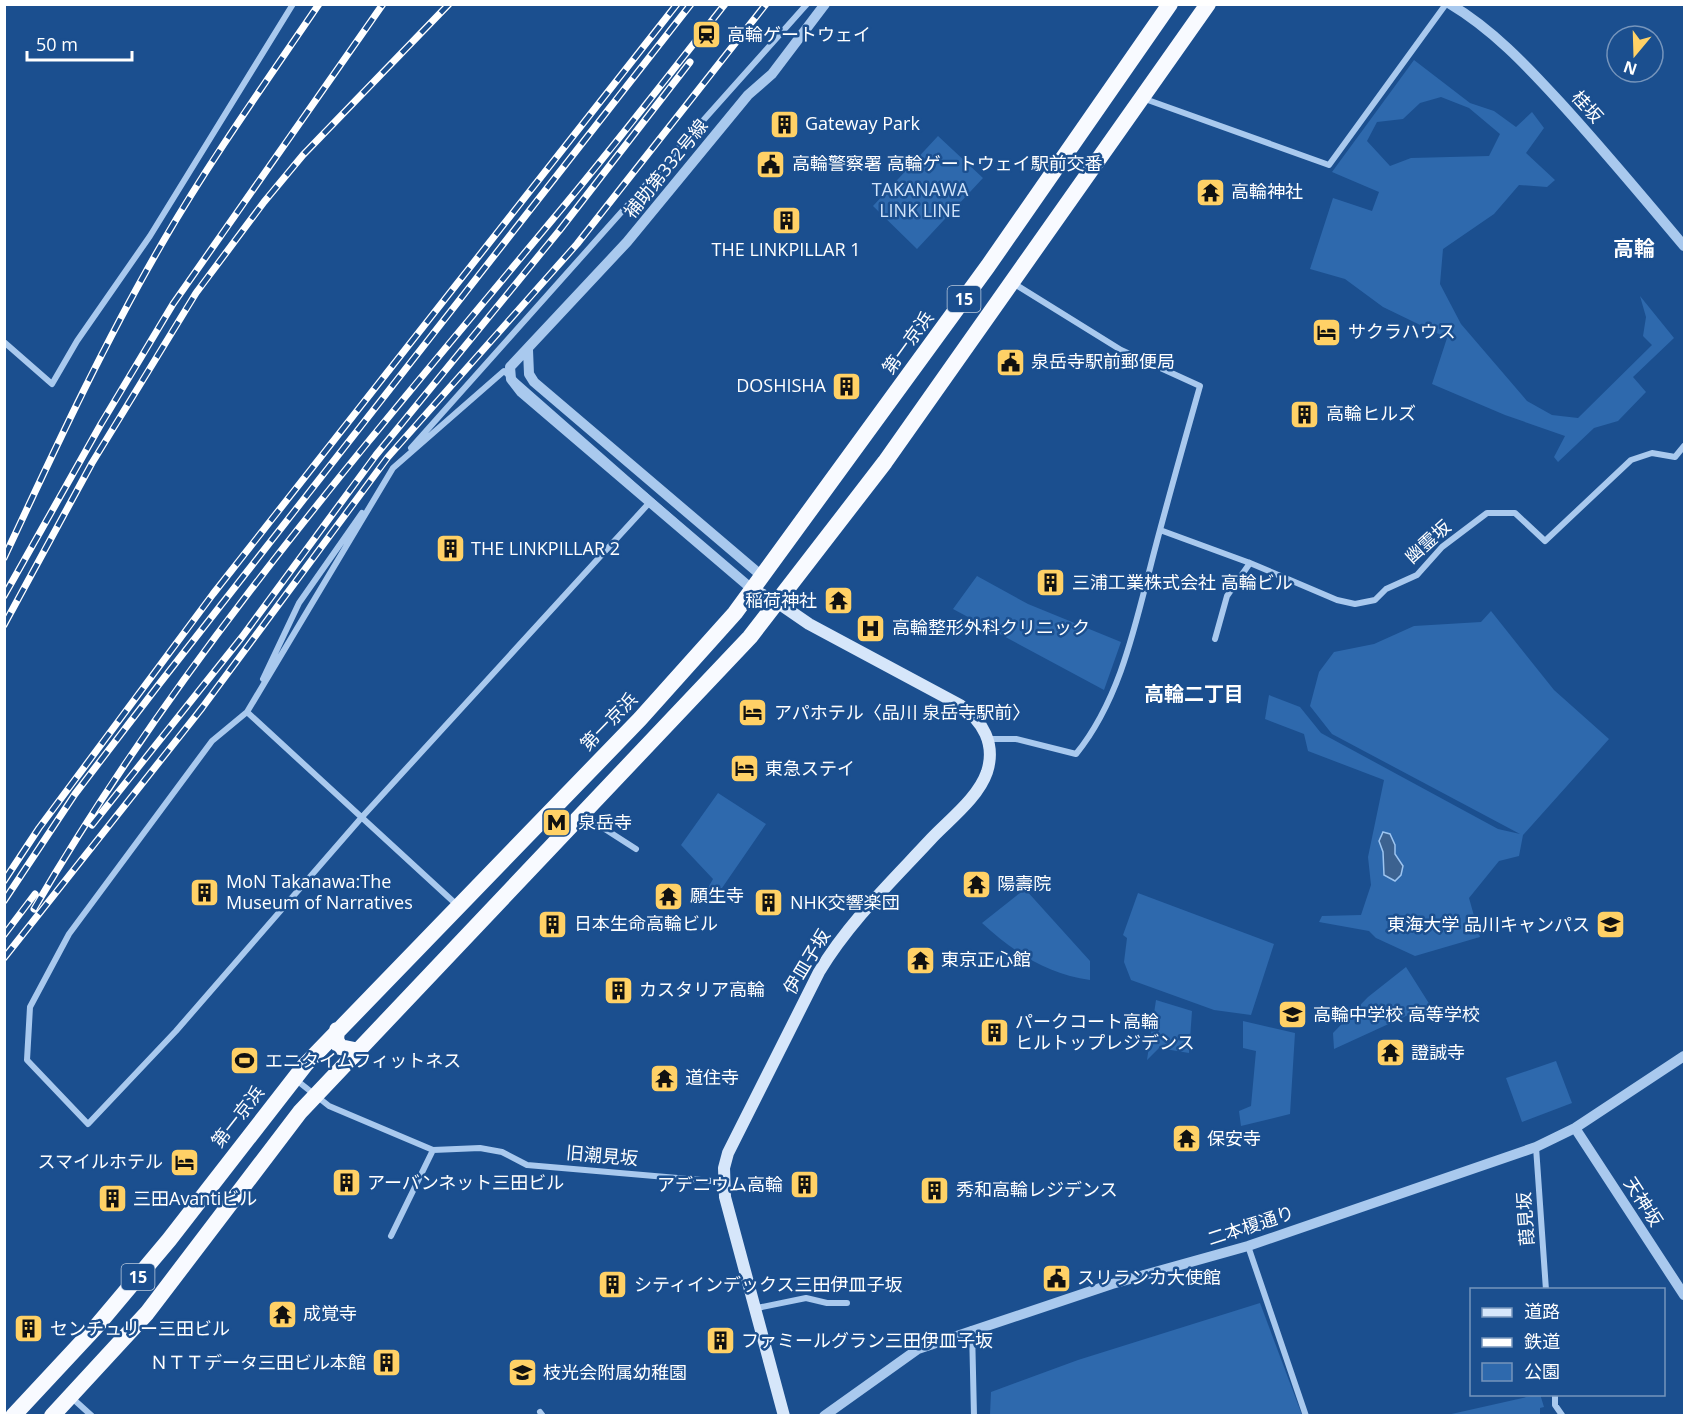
<svg xmlns="http://www.w3.org/2000/svg" width="1689" height="1420" viewBox="0 0 1689 1420" font-family="'Open Sans','Noto Sans JP',sans-serif">
  <style>
    .green { fill: #2e69ad; fill-rule: evenodd }
    .water { fill: #3c6290; stroke: #9cc4f0; stroke-width: 1.5 }
    .lines { fill: none; stroke-linecap: round; stroke-linejoin: round }
    .minor { stroke: #a9c9ee; stroke-width: 6 }
    .tertiary { stroke: #a9c9ee; stroke-width: 10 }
    .secondary { stroke: #d6e6fa; stroke-width: 12 }
    .trunk { stroke: #f8faff; stroke-width: 16 }
    .rail-casing { stroke: #fff; stroke-width: 7 }
    .rail { stroke: #1b4f8f; stroke-width: 4.5; stroke-dasharray: 14; stroke-linecap: butt }
    .labels { text-anchor: middle; stroke-width: 5; stroke-linejoin: round; paint-order: stroke }
    .shield { fill: #1b4f8f; stroke: #bbcadd; stroke-width: 1.5 }
    .shield-label { font-size: 16px; font-weight: bold; fill: #fff }
    .poi-label { font-size: 18px; fill: #fff; stroke: #1b4f8f; text-anchor: start }
    .street-label { font-size: 18px; fill: #fff; stroke: #1b4f8f }
    .park-label { font-size: 18px; fill: #cfe3fa; stroke: #1b4f8f }
    .neighbourhood-label { font-size: 20px; font-weight: bold; fill: #fff; stroke: #1b4f8f }
    .quarter-label { font-size: 21px; font-weight: bold; fill: #fff; stroke: #1b4f8f }
  </style>
  <rect width="100%" height="100%" fill="#1b4f8f"/>
  <path class="green" d="M 1414,60 L 1470,103 L 1494,111 L 1516,127 L 1532,112 L 1544,128 L 1526,153 L 1555,180 L 1547,187 L 1519,185 L 1494,214 L 1443,249 L 1440,284 L 1461,324 L 1527,401 L 1552,415 L 1578,418 L 1652,345 L 1643,336 L 1646,317 L 1640,296 L 1674,338 L 1633,377 L 1646,392 L 1618,421 L 1594,428 L 1558,462 L 1554,457 L 1565,436 L 1505,415 L 1432,384 L 1447,338 L 1383,307 L 1345,279 L 1310,269 L 1333,198 L 1372,211 L 1379,192 L 1332,172 ZM 1441,97 L 1469,108 L 1500,134 L 1489,156 L 1411,158 L 1390,166 L 1367,141 L 1377,122 L 1403,119 L 1420,103 Z
    M 938,136 L 983,178 L 917,249 L 873,206 Z
    M 977,576 L 1028,604 L 1121,642 L 1104,690 L 953,609 Z
    M 1491,611 L 1554,690 L 1609,739 L 1523,835 L 1519,856 L 1499,861 L 1469,898 L 1480,937 L 1415,956 L 1376,938 L 1369,931 L 1319,922 L 1322,916 L 1361,915 L 1371,885 L 1368,857 L 1384,780 L 1308,751 L 1304,734 L 1265,719 L 1269,695 L 1300,707 L 1321,733 L 1498,829 L 1520,834 L 1332,734 L 1310,706 L 1319,672 L 1334,652 L 1374,644 L 1414,626 L 1481,622 Z
    M 718,793 L 766,824 L 711,904 L 703,897 L 713,879 L 681,845 Z
    M 1025,889 L 1090,961 L 1090,980 C 1048,974 1013,952 982,923 Z
    M 1138,893 L 1274,944 L 1251,1015 L 1214,1010 L 1131,980 L 1124,962 L 1127,938 L 1123,935 Z
    M 1406,967 L 1430,1005 L 1334,1049 L 1333,1033 L 1368,997 Z
    M 1156,1000 L 1192,1011 L 1189,1053 L 1159,1048 L 1147,1060 Z
    M 1243,1021 L 1295,1033 L 1290,1114 L 1241,1126 L 1239,1111 L 1251,1106 L 1256,1051 L 1243,1048 Z
    M 1556,1061 L 1572,1103 L 1522,1122 L 1506,1078 Z
    M 1260,1303 L 1302,1415 L 990,1415 L 991,1392 L 1078,1360 Z
    M 1540,1394 L 1544,1407 L 1540,1408 L 1540,1415 L 1447,1415 Z"/>
  <path class="water" d="M 1383,832 L 1390,834 L 1395,845 L 1395,854 L 1403,866 L 1401,875 L 1395,881 L 1384,875 L 1383,852 L 1379,841 Z"/>
  <g class="lines">
    <path class="minor" d="M 1145,99 L 1329,165 L 1446,4
      M 4,342 L 52,384 L 77,341 L 150,236 L 293,4
      M 504,371 L 753,590 L 650,502 L 362,817 L 176,1031 L 88,1124 L 27,1060 L 30,1007 L 69,934 L 212,741 L 247,712 L 393,468 Z
      M 411,448 L 807,4
      M 1160,530 L 1250,563 L 1337,600 L 1355,604 L 1375,600 L 1386,589 L 1417,575 L 1442,547 L 1487,513 L 1515,513 L 1545,541 L 1631,460 L 1652,453 L 1675,457 L 1684,446
      M 1215,639 L 1227,596 L 1250,563
      M 263,679 L 299,603 L 362,513
      M 247,712 L 457,905
      M 988,739 L 1016,739 L 1076,754 C 1123,696 1137,616 1156,545 C 1170,492 1185,439 1200,386 L 1121,350 L 1013,283
      M 583,815 L 636,849
      M 295,1079 L 329,1106 L 433,1150 L 480,1148 L 502,1152 L 527,1165 L 724,1182
      M 1536,1147 L 1546,1290
      M 391,1236 L 433,1150
      M 1248,1246 L 1306,1416
      M 757,1308 L 806,1298 L 827,1303 L 847,1303
      M 972,1329 L 974,1416
      M 1555,1394 L 1555,1405 L 1562,1415
      M 71,1397 L 92,1416
      M 540,1412 L 543,1416"/>
    <path class="tertiary" d="M 1450,4 C 1492,29 1526,65 1559,101 C 1602,148 1643,197 1684,246
      M 528,350 L 529,374 L 534,382 L 763,577
      M 753,590 L 521,392 L 511,379 L 510,367 L 627,242 L 748,95 L 772,74 L 825,4
      M 1575,1128 L 1684,1295
      M 824,1416 L 918,1349 L 1112,1284 L 1248,1246 L 1536,1147 L 1575,1128 L 1684,1056"/>
    <path class="secondary" d="M 753,590 L 777,602 L 809,624 L 960,705 C 983,721 996,744 987,772 C 978,798 950,819 931,839 C 891,882 849,922 819,972 L 728,1153 L 724,1168 L 725,1197 L 784,1416"/>
    <path class="trunk" d="M 337,1030 L 336,1040 L 340,1047 L 359,1051
      M 13,1416 L 95,1328 L 169,1240 L 305,1065 L 640,719 L 735,613 L 988,266 L 1170,4
      M 52,1416 L 147,1313 L 300,1112 L 750,637 L 885,462 L 1208,4"/>
    <defs>
      <path id="rail" d="M 4,558 C 54,451 104,343 164,240 C 211,159 266,82 319,4
        M 4,596 L 101,424 L 173,304 L 383,4
        M 4,625 L 92,463 L 196,293 L 264,202 L 303,155 L 449,4
        M 92,825 L 242,637 L 376,455 L 559,231 L 690,62
        M 4,881 L 39,828 L 213,594 L 677,4
        M 4,901 L 75,794 L 160,683 L 691,4
        M 34,909 C 180,658 368,442 553,219 C 612,149 668,76 725,4
        M 4,935 L 35,894
        M 4,958 L 202,708 L 388,457 L 577,244 L 766,4"/>
    </defs>
    <use href="#rail" class="rail-casing"/>
    <use href="#rail" class="rail"/>
  </g>
  <defs>
    <symbol id="station-square" viewBox="-11 -11 22 22"><rect x="-9" y="-9" width="18" height="18" rx="4" fill="#ffd166" stroke="#1b4f8f"/><path d="M-3-6H3Q5-6 5-4V2Q5 4 3 4L4.5 6H3L1.5 4h-3L-3 6H-4.5L-3 4Q-5 4-5 2V-4Q-5-6-3-6ZM-3.5-4v3h7v-3ZM-3.5 1v1.5H-2V1ZM2 1v1.5H3.5V1Z" fill="#111"/></symbol>
    <symbol id="building-square" viewBox="-11 -11 22 22"><rect x="-9" y="-9" width="18" height="18" rx="4" fill="#ffd166" stroke="#1b4f8f"/><path d="M-4-6H4V6H1V3H-1V6H-4ZM-2.5-4.3h1.7v1.8h-1.7ZM.8-4.3h1.7v1.8H.8ZM-2.5-1h1.7V.8h-1.7ZM.8-1h1.7V.8H.8Z" fill="#111"/></symbol>
    <symbol id="civic-square" viewBox="-11 -11 22 22"><rect x="-9" y="-9" width="18" height="18" rx="4" fill="#ffd166" stroke="#1b4f8f"/><path d="M-.6-6.5H3V-4.5H.6V-3L4-1V1h2V6H-6V1h2V-1L-.6-3ZM-1.2 2.5V6h2.4V2.5Z" fill="#111"/></symbol>
    <symbol id="temple-square" viewBox="-11 -11 22 22"><rect x="-9" y="-9" width="18" height="18" rx="4" fill="#ffd166" stroke="#1b4f8f"/><path d="M0-6L5-2H3V0L6.5 2.5H4V6H1.5V3h-3V6H-4V2.5H-6.5L-3 0V-2H-5Z" fill="#111"/></symbol>
    <symbol id="hotel-square" viewBox="-11 -11 22 22"><rect x="-9" y="-9" width="18" height="18" rx="4" fill="#ffd166" stroke="#1b4f8f"/><path d="M-6-4.5h1.5V1H6V5H4.5V3h-9V5H-6ZM-4 0a1.8 1.8 0 1 1 3.6 0ZM.5 0V-2.5h3Q6-2.5 6 0Z" fill="#111"/></symbol>
    <symbol id="hospital-square" viewBox="-11 -11 22 22"><rect x="-9" y="-9" width="18" height="18" rx="4" fill="#ffd166" stroke="#1b4f8f"/><path d="M-5-5h3v3.5h4V-5h3V5h-3V1.5h-4V5h-3Z" fill="#111"/></symbol>
    <symbol id="metro-square" viewBox="-11 -11 22 22"><rect x="-9" y="-9" width="18" height="18" rx="4" fill="#ffd166" stroke="#1b4f8f"/><path d="M-5.5 5V-5H-3L0 0L3-5H5.5V5H3V-.5L0 4L-3-.5V5Z" fill="#111"/></symbol>
    <symbol id="university-square" viewBox="-11 -11 22 22"><rect x="-9" y="-9" width="18" height="18" rx="4" fill="#ffd166" stroke="#1b4f8f"/><path d="M0-5L7-2L0 1L-7-2ZM-4 1L0 2.5L4 1V4Q0 6-4 4Z" fill="#111"/></symbol>
    <symbol id="school-square" viewBox="-11 -11 22 22"><rect x="-9" y="-9" width="18" height="18" rx="4" fill="#ffd166" stroke="#1b4f8f"/><path d="M0-5L7-2L0 1L-7-2ZM-4 1L0 2.5L4 1V4Q0 6-4 4Z" fill="#111"/></symbol>
    <symbol id="stadium-square" viewBox="-11 -11 22 22"><rect x="-9" y="-9" width="18" height="18" rx="4" fill="#ffd166" stroke="#1b4f8f"/><path d="M0-5a6.5 5 0 1 0 0 10a6.5 5 0 1 0 0-10ZM-3.5-1.8h7v3.6h-7Z" fill="#111"/></symbol>
  </defs>
  <g fill-rule="evenodd">
    <use href="#station-square" x="690" y="18" width="33" height="33"/>
    <use href="#building-square" x="768" y="108" width="33" height="33"/>
    <use href="#civic-square" x="754" y="148" width="33" height="33"/>
    <use href="#temple-square" x="1194" y="176" width="33" height="33"/>
    <use href="#building-square" x="770" y="204" width="33" height="33"/>
    <use href="#hotel-square" x="1310" y="316" width="33" height="33"/>
    <use href="#civic-square" x="994" y="346" width="33" height="33"/>
    <use href="#building-square" x="830" y="370" width="33" height="33"/>
    <use href="#building-square" x="1288" y="398" width="33" height="33"/>
    <use href="#building-square" x="434" y="532" width="33" height="33"/>
    <use href="#building-square" x="1034" y="566" width="33" height="33"/>
    <use href="#temple-square" x="822" y="584" width="33" height="33"/>
    <use href="#hospital-square" x="854" y="612" width="33" height="33"/>
    <use href="#hotel-square" x="736" y="696" width="33" height="33"/>
    <use href="#hotel-square" x="728" y="752" width="33" height="33"/>
    <use href="#metro-square" x="540" y="806" width="33" height="33"/>
    <use href="#temple-square" x="960" y="868" width="33" height="33"/>
    <use href="#building-square" x="188" y="876" width="33" height="33"/>
    <use href="#temple-square" x="652" y="880" width="33" height="33"/>
    <use href="#building-square" x="752" y="886" width="33" height="33"/>
    <use href="#building-square" x="536" y="908" width="33" height="33"/>
    <use href="#university-square" x="1594" y="908" width="33" height="33"/>
    <use href="#temple-square" x="904" y="944" width="33" height="33"/>
    <use href="#building-square" x="602" y="974" width="33" height="33"/>
    <use href="#school-square" x="1276" y="998" width="33" height="33"/>
    <use href="#building-square" x="978" y="1016" width="33" height="33"/>
    <use href="#temple-square" x="1374" y="1036" width="33" height="33"/>
    <use href="#stadium-square" x="228" y="1044" width="33" height="33"/>
    <use href="#temple-square" x="648" y="1062" width="33" height="33"/>
    <use href="#temple-square" x="1170" y="1122" width="33" height="33"/>
    <use href="#hotel-square" x="168" y="1146" width="33" height="33"/>
    <use href="#building-square" x="330" y="1166" width="33" height="33"/>
    <use href="#building-square" x="788" y="1168" width="33" height="33"/>
    <use href="#building-square" x="918" y="1174" width="33" height="33"/>
    <use href="#building-square" x="96" y="1182" width="33" height="33"/>
    <use href="#civic-square" x="1040" y="1262" width="33" height="33"/>
    <use href="#building-square" x="596" y="1268" width="33" height="33"/>
    <use href="#temple-square" x="266" y="1298" width="33" height="33"/>
    <use href="#building-square" x="12" y="1312" width="33" height="33"/>
    <use href="#building-square" x="704" y="1324" width="33" height="33"/>
    <use href="#building-square" x="370" y="1346" width="33" height="33"/>
    <use href="#school-square" x="506" y="1356" width="33" height="33"/>
  </g>
  <g class="labels">
    <g class="shield">
      <rect x="947.5" y="286" width="33" height="26" rx="4.5"/>
      <rect x="121.5" y="1264" width="33" height="26" rx="4.5"/>
    </g>
    <g class="shield-label">
      <text x="964" y="305">15</text>
      <text x="138" y="1283">15</text>
    </g>
    <g class="poi-label">
      <text x="727" y="41">高輪ゲートウェイ</text>
      <text x="805" y="130">Gateway Park</text>
      <text x="792" y="170">高輪警察署 高輪ゲートウェイ駅前交番</text>
      <text x="1231" y="198">高輪神社</text>
      <text x="786" y="256" text-anchor="middle">THE LINKPILLAR 1</text>
      <text x="1348" y="338">サクラハウス</text>
      <text x="1031" y="368">泉岳寺駅前郵便局</text>
      <text x="826" y="392" text-anchor="end">DOSHISHA</text>
      <text x="1326" y="420">高輪ヒルズ</text>
      <text x="471" y="555">THE LINKPILLAR 2</text>
      <text x="1072" y="589">三浦工業株式会社 高輪ビル</text>
      <text x="817" y="607" text-anchor="end">稲荷神社</text>
      <text x="892" y="634">高輪整形外科クリニック</text>
      <text x="774" y="719">アパホテル〈品川 泉岳寺駅前〉</text>
      <text x="765" y="775">東急ステイ</text>
      <text x="578" y="829">泉岳寺</text>
      <text x="226" y="888">MoN Takanawa:The<tspan x="226" dy="21">Museum of Narratives</tspan></text>
      <text x="997" y="890">陽壽院</text>
      <text x="690" y="902">願生寺</text>
      <text x="790" y="909">NHK交響楽団</text>
      <text x="574" y="930">日本生命高輪ビル</text>
      <text x="1590" y="931" text-anchor="end">東海大学 品川キャンパス</text>
      <text x="941" y="966">東京正心館</text>
      <text x="639" y="996">カスタリア高輪</text>
      <text x="1313" y="1021">高輪中学校 高等学校</text>
      <text x="1015" y="1028">パークコート高輪<tspan x="1015" dy="21">ヒルトップレジデンス</tspan></text>
      <text x="1411" y="1059">證誠寺</text>
      <text x="265" y="1067">エニタイムフィットネス</text>
      <text x="685" y="1084">道住寺</text>
      <text x="1207" y="1145">保安寺</text>
      <text x="163" y="1168" text-anchor="end">スマイルホテル</text>
      <text x="367" y="1189">アーバンネット三田ビル</text>
      <text x="783" y="1191" text-anchor="end">アデニウム高輪</text>
      <text x="956" y="1196">秀和高輪レジデンス</text>
      <text x="133" y="1205">三田Avantiビル</text>
      <text x="1077" y="1284">スリランカ大使館</text>
      <text x="634" y="1291">シティインデックス三田伊皿子坂</text>
      <text x="303" y="1320">成覚寺</text>
      <text x="50" y="1335">センチュリー三田ビル</text>
      <text x="741" y="1347">ファミールグラン三田伊皿子坂</text>
      <text x="366" y="1369" text-anchor="end">ＮＴＴデータ三田ビル本館</text>
      <text x="543" y="1379">枝光会附属幼稚園</text>
    </g>
    <g class="street-label">
      <text transform="translate(1587 107) rotate(48)" y="6">桂坂</text>
      <text transform="translate(666 169) rotate(-51)" y="6">補助第332号線</text>
      <text transform="translate(908 343) rotate(-54)" y="6">第一京浜</text>
      <text transform="translate(1428 542) rotate(-42)" y="6">幽霊坂</text>
      <text transform="translate(609 722) rotate(-46)" y="6">第一京浜</text>
      <text transform="translate(807 962) rotate(-59)" y="6">伊皿子坂</text>
      <text transform="translate(238 1117) rotate(-52)" y="6">第一京浜</text>
      <text transform="translate(602 1156) rotate(5)" y="6">旧潮見坂</text>
      <text transform="translate(1643 1202) rotate(57)" y="6">天神坂</text>
      <text transform="translate(1526 1219) rotate(-94)" y="6">葭見坂</text>
      <text transform="translate(1251 1226) rotate(-18)" y="6">二本榎通り</text>
    </g>
    <g class="park-label">
      <text x="920" y="196">TAKANAWA<tspan x="920" dy="21">LINK LINE</tspan></text>
    </g>
    <g class="neighbourhood-label">
      <text x="1194" y="701">高輪二丁目</text>
    </g>
    <g class="quarter-label">
      <text x="1634" y="256">高輪</text>
    </g>
  </g>
  <rect width="1689" height="1420" fill="none" stroke="#ffffff" stroke-width="12"/>
  <rect x="1470" y="1288" width="195" height="108" fill="#1b4f8f" stroke="#7695bc" stroke-width="1.5"/>
  <rect x="1482" y="1308" width="30" height="9" fill="#d6e6fa" stroke="#7695bc" stroke-width="1.5"/>
  <text x="1524" y="1318" font-size="18" fill="#ffffff">道路</text>
  <rect x="1482" y="1338" width="30" height="9" fill="#ffffff" stroke="#7695bc" stroke-width="1.5"/>
  <text x="1524" y="1348" font-size="18" fill="#ffffff">鉄道</text>
  <rect x="1482" y="1363" width="30" height="18" fill="#2e69ad" stroke="#7695bc" stroke-width="1.5"/>
  <text x="1524" y="1378" font-size="18" fill="#ffffff">公園</text>
  <g transform="translate(1635 54) rotate(199)"><circle r="28" fill="#1b4f8f" stroke="#7695bc" stroke-width="1.5"/>
  <path d="M0-4.5L10 22L0 15L-10 22Z" fill="#ffd166"/>
  <text y="-9" font-size="16" font-weight="bold" text-anchor="middle" fill="#ffffff">N</text>
  </g>
  <path d="M27 51v9h105v-9" fill="none" stroke="#ffffff" stroke-width="3"/>
  <text x="36" y="51" font-size="18" fill="#ffffff" stroke="#1b4f8f" stroke-width="4.5" paint-order="stroke">50 m</text>
</svg>
